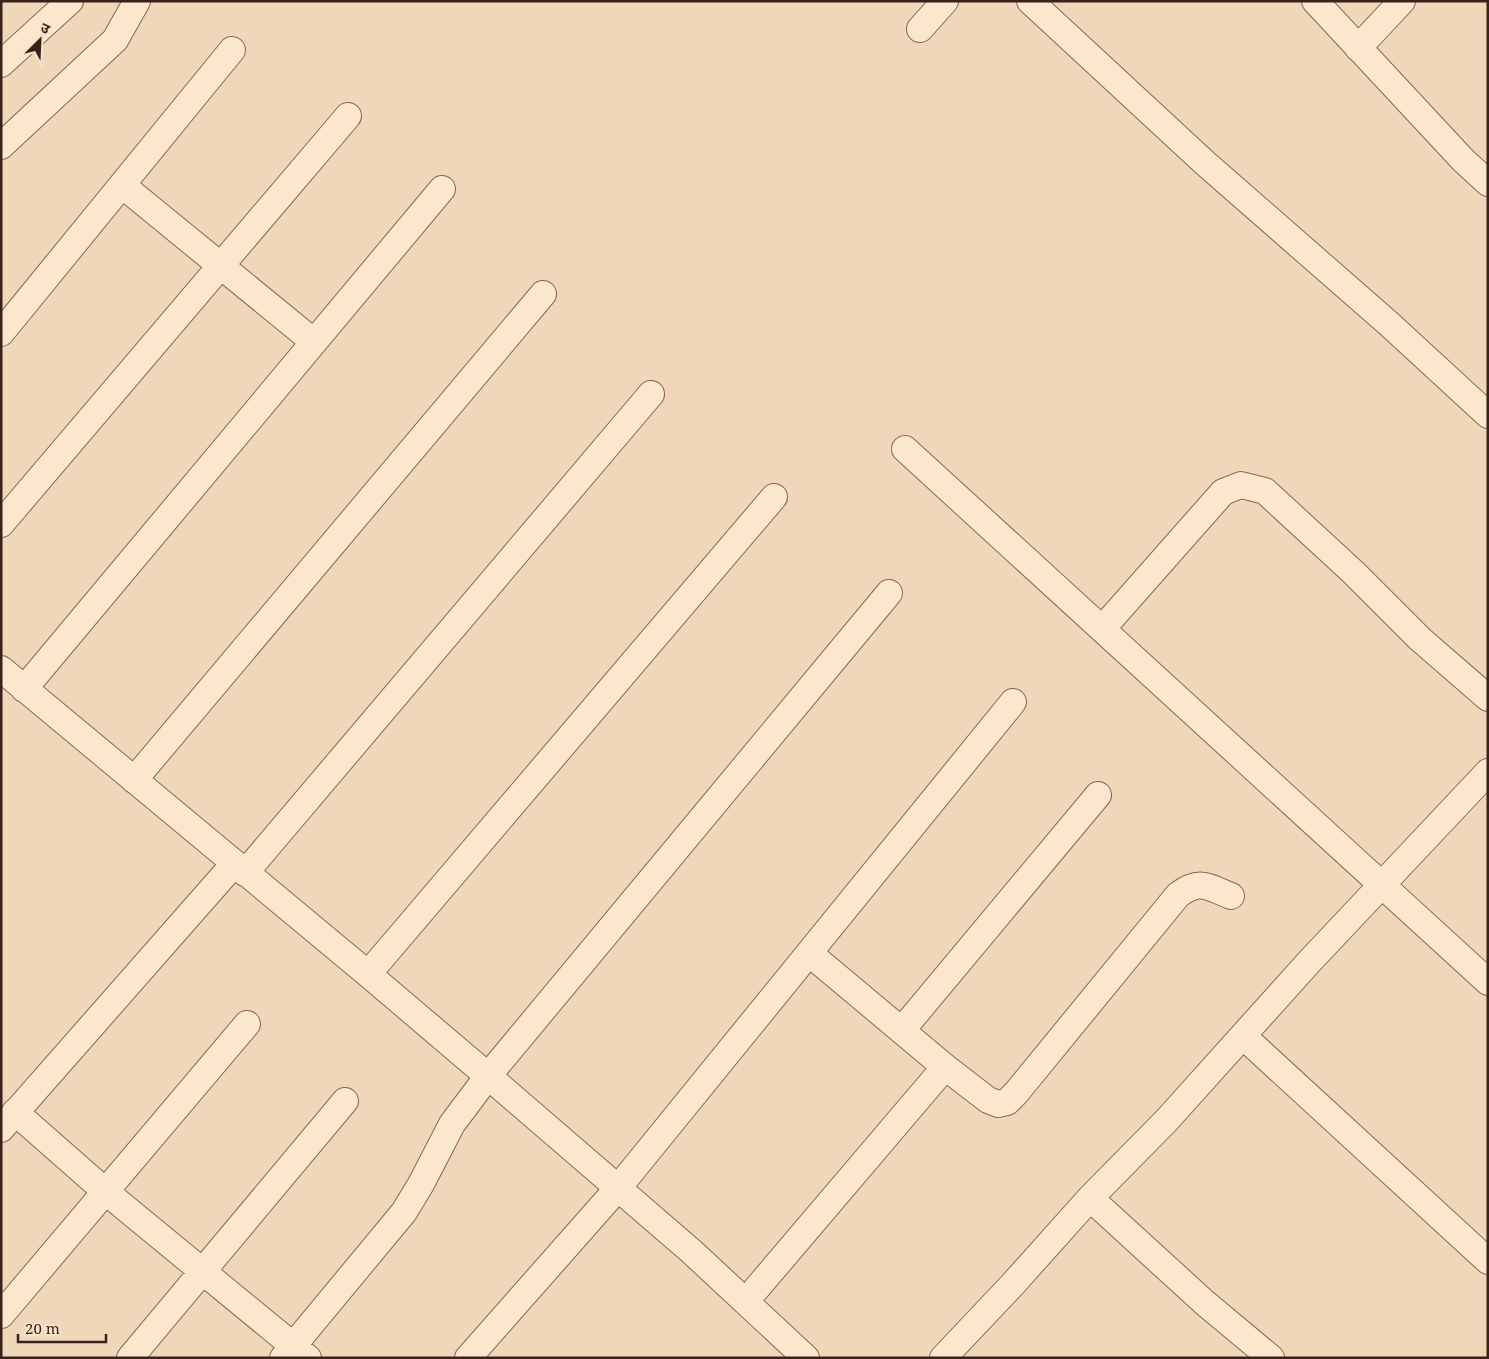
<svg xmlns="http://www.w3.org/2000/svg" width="1489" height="1359" viewBox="0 0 1489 1359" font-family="'Noto Serif','Noto Sans Devanagari',serif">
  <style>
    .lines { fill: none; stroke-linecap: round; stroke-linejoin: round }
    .minor-casing { stroke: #896653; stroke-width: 28 }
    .minor { stroke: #fbe6ce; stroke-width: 26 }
  </style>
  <rect width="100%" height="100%" fill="#f1d7ba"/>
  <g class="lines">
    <defs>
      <path id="minor" d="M 1030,1 L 1205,163 L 1388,323 L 1488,415
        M 1315,1 L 1463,160 L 1488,183
        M 920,29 L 945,1
        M 1358,48 L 1402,1
        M 1,64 L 70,1
        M 1,146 L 115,40 L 137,1
        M 122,185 L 314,342
        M 1,333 L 232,50
        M 905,449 L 1488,982
        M 1,524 L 348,116
        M 1102,629 L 1223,492 L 1241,485 L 1265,491 L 1353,572 L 1420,639 L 1488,698
        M 1,669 L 368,974 L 488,1076 L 691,1251 L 806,1358
        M 24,689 L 442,189
        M 134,780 L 543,294
        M 245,873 L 651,394
        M 809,953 L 945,1067 L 988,1100 L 998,1104 L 1007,1102 L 1016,1093 L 1178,895 C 1200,878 1208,887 1231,896
        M 368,974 L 774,497
        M 902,1030 L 1098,795
        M 1243,1036 L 1488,1261
        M 15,1112 L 106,1192 L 308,1358
        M 1,1129 L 234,864
        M 1090,1198 L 1205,1303 L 1271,1358
        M 746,1301 L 945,1067
        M 1,1315 L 247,1024
        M 130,1358 L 345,1101
        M 283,1358 L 404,1212 L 421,1184 L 452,1124 L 488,1076 L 889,593
        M 468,1358 L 618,1188 L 1013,702
        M 943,1358 L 1013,1284 L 1090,1198 L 1166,1121 L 1309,962 L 1488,772"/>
    </defs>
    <use href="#minor" class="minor-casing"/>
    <use href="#minor" class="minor"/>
  </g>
  <rect width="1489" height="1359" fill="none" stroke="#37231a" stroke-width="5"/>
  <g transform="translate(40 40) rotate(24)" stroke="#f8e3ca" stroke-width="4" paint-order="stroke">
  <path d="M0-4L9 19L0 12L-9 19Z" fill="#37231a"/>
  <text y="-8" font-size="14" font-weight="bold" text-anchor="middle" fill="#37231a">उ</text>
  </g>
  <path d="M18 1334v8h88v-8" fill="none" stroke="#37231a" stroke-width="2.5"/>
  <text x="25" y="1334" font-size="15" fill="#37231a" stroke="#f8e3ca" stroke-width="4" paint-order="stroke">20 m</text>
</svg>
